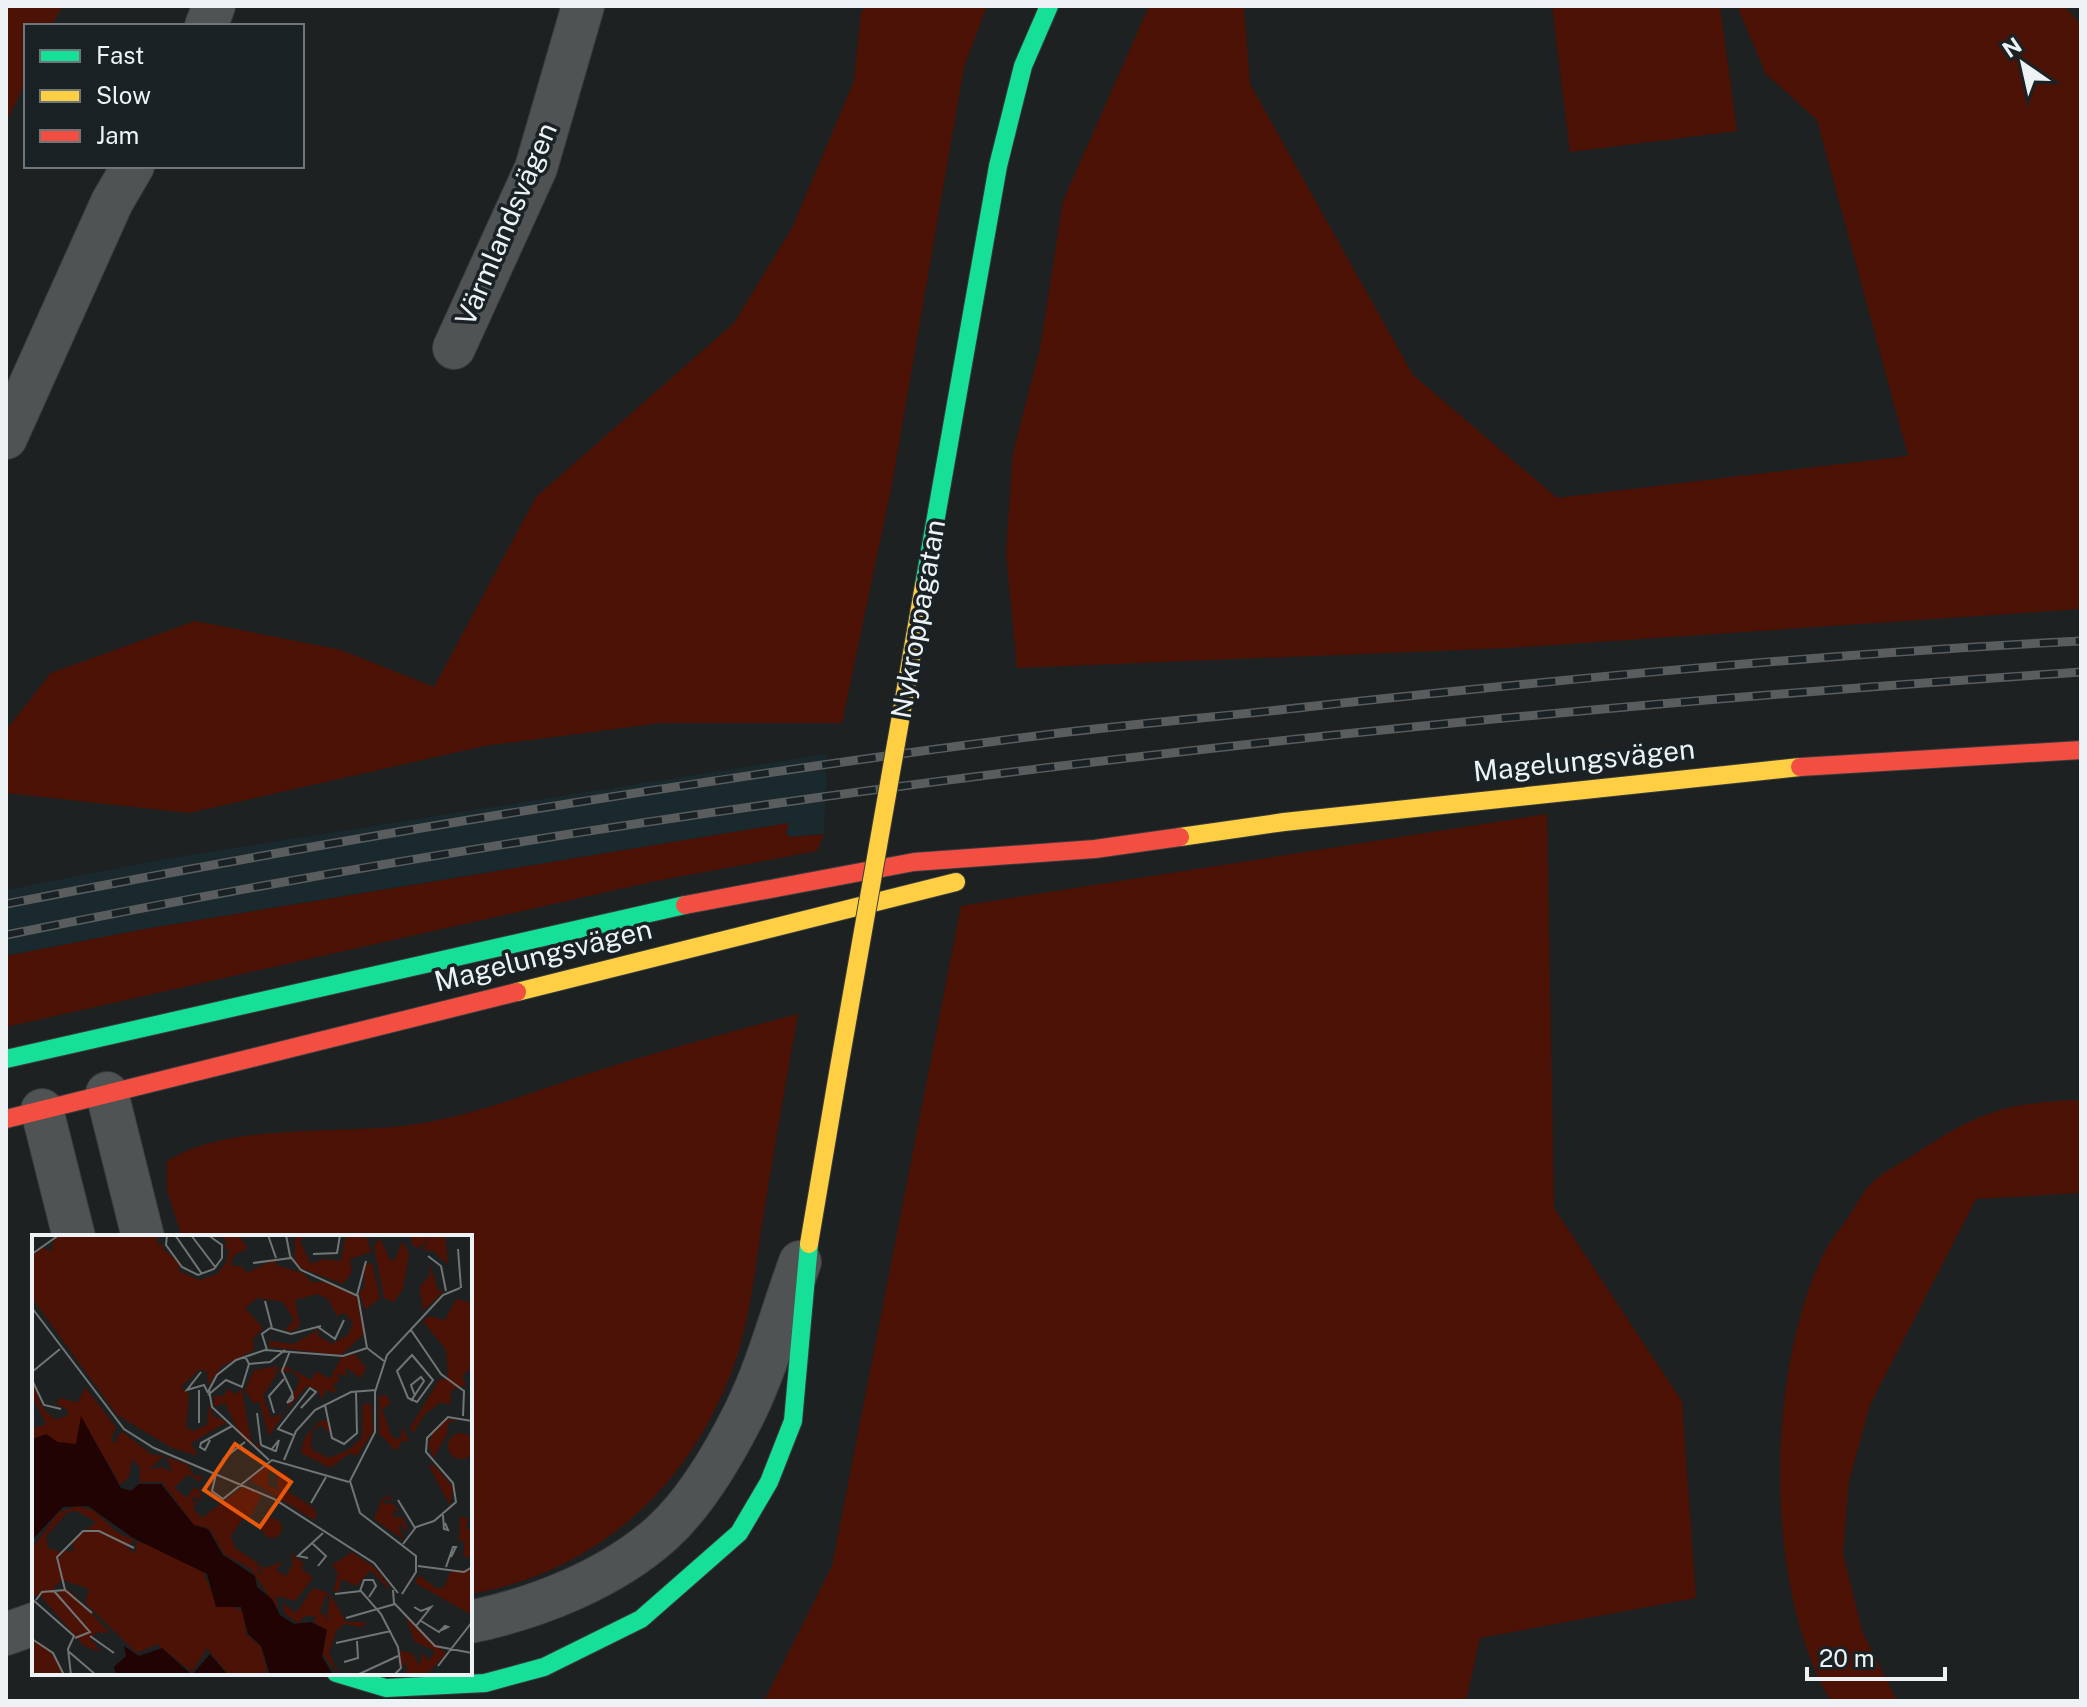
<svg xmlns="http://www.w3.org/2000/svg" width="2087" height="1707" viewBox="0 0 2087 1707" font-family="'Public Sans',sans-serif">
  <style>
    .built { fill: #1a292d }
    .green { fill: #4c1205 }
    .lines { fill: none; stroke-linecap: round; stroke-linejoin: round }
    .street-casing { stroke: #393c3d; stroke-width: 44 }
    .fast-casing { stroke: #393c3d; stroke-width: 20 }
    .slow-casing { stroke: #393c3d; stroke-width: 20 }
    .jam-casing { stroke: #393c3d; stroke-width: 20 }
    .street { stroke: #505354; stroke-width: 42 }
    .fast { stroke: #16e098; stroke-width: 18 }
    .slow { stroke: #ffcf43; stroke-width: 18 }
    .jam { stroke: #f24e42; stroke-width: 18 }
    .rail-casing { stroke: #5a5d5e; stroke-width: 9 }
    .rail { stroke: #1a2225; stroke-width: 6; stroke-dasharray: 18; stroke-linecap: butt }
    .slow-bridge-casing { stroke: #393c3d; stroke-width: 20; stroke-linecap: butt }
    .slow-bridge { stroke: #ffcf43; stroke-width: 18 }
    .labels { text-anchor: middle; stroke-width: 7; stroke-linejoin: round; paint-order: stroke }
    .street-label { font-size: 28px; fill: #edf3f5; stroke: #1a2225 }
    .inset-road { fill: none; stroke: #707576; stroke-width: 2 }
    .view { fill: #e8590c; fill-opacity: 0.15; stroke: #e8590c; stroke-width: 4 }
    .inset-edge { fill: none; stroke: #edf3f5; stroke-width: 4 }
  </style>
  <rect width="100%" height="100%" fill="#1d2122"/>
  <path class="built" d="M 827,754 L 824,834 L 790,837 L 786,833 L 788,823 L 145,929 L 6,956 L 6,890 L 165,859 Z"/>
  <path class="green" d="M 6,6 L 62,6 L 52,26 L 26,26 L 26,81 L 6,123 Z
    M 866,6 L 987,6 L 964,67 L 892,484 L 842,723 L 661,723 L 484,746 L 189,813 L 6,793 L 6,730 L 51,673 L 195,621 L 341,650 L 434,687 L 536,497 L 734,323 L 792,228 L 854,81 L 861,12 Z
    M 1149,6 L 1244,6 L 1250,84 L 1413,375 L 1557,498 L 1908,456 L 1817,120 L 1766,74 L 1737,6 L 2064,6 L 2081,25 L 2081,609 L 1508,648 L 1017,668 L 1006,553 L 1013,453 L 1040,349 L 1063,201 Z
    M 1552,6 L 1720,6 L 1737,131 L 1570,152 Z
    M 1547,814 L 1554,1208 L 1682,1401 L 1696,1598 L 1480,1638 L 1466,1701 L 764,1701 L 832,1566 L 961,906 Z
    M 789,823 L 786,833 L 790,837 L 824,834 L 817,851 L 651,882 L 6,1027 L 6,956 L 145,929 Z
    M 798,1014 C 786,1082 774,1150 763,1218 C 755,1267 750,1322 733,1368 C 689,1487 596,1573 470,1594 L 470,1237 L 182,1237 L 167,1191 L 167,1161 C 230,1121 343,1136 417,1124 C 473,1115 528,1094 581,1076 C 653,1053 725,1033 798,1014 Z
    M 2081,1100 L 2081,1193 L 1976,1199 L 1870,1405 L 1849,1481 L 1843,1553 L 1862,1631 L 1897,1701 L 1831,1701 C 1763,1588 1766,1370 1824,1253 C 1830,1241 1840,1229 1848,1218 C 1855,1207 1862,1192 1872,1183 C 1883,1172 1899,1164 1912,1156 C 1974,1114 2006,1102 2081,1100 Z"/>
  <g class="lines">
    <defs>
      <path id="street" d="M 206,26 L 214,6
        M 454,348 L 536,168 L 583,6
        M 6,438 L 112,202 L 133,166
        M 107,1093 L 143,1237
        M 42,1110 L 74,1237
        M 470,1622 C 537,1608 611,1579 662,1533 C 696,1502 725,1452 745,1412 C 768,1365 782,1311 800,1262
        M 6,1634 L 34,1624"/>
      <path id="fast" d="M 924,585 L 998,166 L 1023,66 L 1049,6
        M 6,1059 L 685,905
        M 336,1673 L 386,1688 L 485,1683 L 544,1667 L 641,1619 L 739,1533 L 769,1482 L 793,1421 L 809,1244"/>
      <path id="slow" d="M 1180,837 L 1284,822 L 1800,767
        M 517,992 L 956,882
        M 809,1244 L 838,1073"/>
      <path id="jam" d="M 1800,767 L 2081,750
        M 685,905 L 914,862 L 1095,849 L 1180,837
        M 6,1119 L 517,992"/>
    </defs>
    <use href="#street" class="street-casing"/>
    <use href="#fast" class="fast-casing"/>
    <use href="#slow" class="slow-casing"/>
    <use href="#jam" class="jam-casing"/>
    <use href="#street" class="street"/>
    <use href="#fast" class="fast"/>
    <use href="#slow" class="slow"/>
    <use href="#jam" class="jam"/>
    <defs>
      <path id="rail" d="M 6,904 C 350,837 697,779 1044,735 C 1131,724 1218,717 1306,707 C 1563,679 1822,654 2081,641
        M 6,935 C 690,796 1385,718 2081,672"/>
    </defs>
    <use href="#rail" class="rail-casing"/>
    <use href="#rail" class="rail"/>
    <defs>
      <path id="slow-bridge" d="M 838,1073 L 924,585"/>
    </defs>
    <use href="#slow-bridge" class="slow-bridge-casing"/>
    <use href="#slow-bridge" class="slow-bridge"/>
  </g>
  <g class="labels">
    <g class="street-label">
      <text transform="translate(506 224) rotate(-67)" y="10">Värmlandsvägen</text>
      <text transform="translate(918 619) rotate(-80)" y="10">Nykroppagatan</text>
      <text transform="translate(1584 760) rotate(-6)" y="10">Magelungsvägen</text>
      <text transform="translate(543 955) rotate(-14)" y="10">Magelungsvägen</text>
    </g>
  </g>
  <g transform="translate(32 1235)">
    <rect width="440" height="440" fill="#1d2122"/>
    <path d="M 31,0 L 125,0 L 126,10 L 132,9 L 130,13 L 148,29 L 146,36 L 168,45 L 185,39 L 194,28 L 197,13 L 192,14 L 195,7 L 188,0 L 206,0 L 216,13 L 201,21 L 199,31 L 209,31 L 215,38 L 243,24 L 244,30 L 271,38 L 279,47 L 295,47 L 325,62 L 332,99 L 309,120 L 238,112 L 236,97 L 238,106 L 262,109 L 287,94 L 285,100 L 300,109 L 316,100 L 321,88 L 313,78 L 305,81 L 296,64 L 285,59 L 263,65 L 268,90 L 260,97 L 253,95 L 262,85 L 251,67 L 226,63 L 213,73 L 231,93 L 221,104 L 222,115 L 190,131 L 176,150 L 175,137 L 168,134 L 149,152 L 157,159 L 154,192 L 161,196 L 175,190 L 177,169 L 181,181 L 195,187 L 159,208 L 166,221 L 140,213 L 85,180 L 0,63 L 0,21 L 10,12 L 19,17 L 22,3 ZM 263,0 L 274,0 L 268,6 L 279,29 L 291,24 L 309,26 L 314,0 L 334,0 L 339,17 L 318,24 L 320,37 L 311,49 L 269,33 L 263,26 ZM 385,0 L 413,0 L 416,30 L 401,16 L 391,15 L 397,2 L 388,13 L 381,11 L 379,3 ZM 348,3 L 358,25 L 363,25 L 370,6 L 377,18 L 371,54 L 362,67 L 352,63 L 342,11 ZM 340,28 L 348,63 L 333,75 L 327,58 L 332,53 L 333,29 ZM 398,28 L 406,56 L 412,56 L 391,76 L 388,52 L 398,40 ZM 424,64 L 440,68 L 440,132 L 430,141 L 434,150 L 419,155 L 418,170 L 409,167 L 393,179 L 381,198 L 378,193 L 407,145 L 416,143 L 414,115 L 391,86 L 397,81 L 413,85 ZM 323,119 L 334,133 L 329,143 L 313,132 L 315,141 L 305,139 L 308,146 L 301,149 L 305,158 L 295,155 L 289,164 L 286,155 L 275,151 L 253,177 L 268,145 L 260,136 L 251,137 L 253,131 L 280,145 L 284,136 L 298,144 L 309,123 ZM 250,130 L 231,161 L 239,183 L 252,178 L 237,201 L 227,166 L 222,169 L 213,155 L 222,135 L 246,131 L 240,139 ZM 1,148 L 10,172 L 22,184 L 36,181 L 35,174 L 23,169 L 29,163 L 46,168 L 53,152 L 84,192 L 79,205 L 84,208 L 86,199 L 91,197 L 119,219 L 132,221 L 117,234 L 131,232 L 140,238 L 135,222 L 156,230 L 162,241 L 171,240 L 168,247 L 156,239 L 142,253 L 155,263 L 161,253 L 167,254 L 170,266 L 161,261 L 160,268 L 166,264 L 161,274 L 170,283 L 212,251 L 230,259 L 219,282 L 213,280 L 199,301 L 203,313 L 226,328 L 227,339 L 233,334 L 228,336 L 228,330 L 234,333 L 251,326 L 244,335 L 254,341 L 261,329 L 259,318 L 272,329 L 269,333 L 281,343 L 263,366 L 244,361 L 245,373 L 219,334 L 193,320 L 177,293 L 162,290 L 130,247 L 108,247 L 108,233 L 100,224 L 97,242 L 88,250 L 77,229 L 71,222 L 83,247 L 0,219 L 0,194 L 14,189 L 0,160 ZM 195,154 L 204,159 L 210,154 L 218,201 L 222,210 L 228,208 L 226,213 L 216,208 L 209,202 L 193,168 L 182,172 L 182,160 L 191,162 ZM 355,160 L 358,169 L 350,174 L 360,202 L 368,204 L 371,192 L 377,206 L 370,206 L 364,216 L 347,198 L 347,161 ZM 339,168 L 341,196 L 325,221 L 318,218 L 298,233 L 269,218 L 273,202 L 288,186 L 297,186 L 298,199 L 289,190 L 280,196 L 279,214 L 297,223 L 316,215 L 330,203 L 331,169 ZM 428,184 L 416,188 L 415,200 L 401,223 L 396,209 L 402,196 L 413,185 ZM416 211a13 13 0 1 1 26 0a13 13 0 1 1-26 0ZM 237,228 L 236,250 L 246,255 L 245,236 L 257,240 L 254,255 L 280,272 L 285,278 L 282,285 L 218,245 ZM 401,229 L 421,252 L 418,271 L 397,231 ZM 357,260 L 361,268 L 354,263 L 351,268 L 361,269 L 368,279 L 362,275 L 360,281 L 371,283 L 375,293 L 372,297 L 369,287 L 367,292 L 372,305 L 342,284 L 350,264 ZM 46,271 L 62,276 L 86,298 L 102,305 L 95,312 L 103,319 L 104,307 L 114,309 L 171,336 L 181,361 L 211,377 L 214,399 L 229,412 L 236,440 L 197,440 L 175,413 L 160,437 L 125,409 L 105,418 L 53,368 L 57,354 L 30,345 L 22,352 L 25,358 L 32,353 L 38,356 L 78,398 L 64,397 L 58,405 L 65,410 L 63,415 L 69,413 L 67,417 L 51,410 L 7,359 L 0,362 L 0,314 L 26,278 ZM 45,276 L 64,287 L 40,307 L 42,316 L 32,316 L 24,328 L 28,317 L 16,313 L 14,301 L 36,277 ZM 428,281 L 436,284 L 434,294 L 440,295 L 439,323 L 431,321 L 433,306 L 427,306 ZM230 293a10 10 0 1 1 20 0a10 10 0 1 1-20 0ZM 320,317 L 343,333 L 355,348 L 358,356 L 339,335 L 324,351 L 309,344 L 307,356 L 301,357 L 306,338 L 300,330 ZM 419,335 L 440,335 L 440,380 L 383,348 L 387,340 L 405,354 L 413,351 ZM 281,353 L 297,358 L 293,362 L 287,380 L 293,378 L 295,387 L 298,359 L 314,387 L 335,387 L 330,392 L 312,389 L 304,396 L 297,418 L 307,440 L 291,420 L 295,395 L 282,387 L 283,381 L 273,381 L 266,388 L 253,379 L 250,368 L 264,378 ZM 373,380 L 414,419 L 394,440 L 374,440 L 375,423 L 372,432 L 368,429 L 368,416 L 380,418 L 388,431 L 390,417 L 397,426 L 403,416 L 383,407 ZM 0,404 L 16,413 L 32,440 L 0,440 Z" fill="#4c1205" fill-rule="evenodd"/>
    <path d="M 49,181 L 89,253 L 99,256 L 107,249 L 129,249 L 162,290 L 176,294 L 191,320 L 223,341 L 225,352 L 240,364 L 248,380 L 262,389 L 279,387 L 295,395 L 290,421 L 301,440 L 238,440 L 229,411 L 216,399 L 209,372 L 184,372 L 175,339 L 101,303 L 56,271 L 31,272 L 0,305 L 0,204 L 14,199 L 26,207 L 44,209 ZM 92,411 L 107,421 L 130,413 L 160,440 L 178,419 L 196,440 L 84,440 L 82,432 L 94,421 Z" fill="#220303"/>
    <path class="inset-road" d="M 135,0 L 134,10 L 150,32 L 166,40 L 182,34 L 190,23 L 190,10 L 176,0M 143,0 L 170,39M 159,0 L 184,33M 236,0 L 244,23M 254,0 L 258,21 L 269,35 L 326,61 L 335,113 L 352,126M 426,14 L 429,53M 0,19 L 27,0M 281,19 L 305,18 L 308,0M 396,21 L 409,31 L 414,56M 221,28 L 259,23M 325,60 L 334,26M 233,66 L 240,93M 0,73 L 92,194 L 122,213 L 242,264 L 342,328 L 366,358M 286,92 L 303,104 L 312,85M 238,93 L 259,99 L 289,91M 379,95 L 409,139 L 432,156 L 431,181M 235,115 L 230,99 L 238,93M 258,116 L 250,136 L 260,157 L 261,163 L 260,165 L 255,168 L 260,160M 380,120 L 401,145 L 385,167 L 376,163 L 365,136 ZM 217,129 L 238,127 L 253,115M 0,137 L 28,114M 169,137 L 155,155 L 172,150 L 176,158M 0,145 L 12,170 L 29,174M 167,155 L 167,188M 176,160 L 194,145 L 210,152 L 217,129 L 213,121M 379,166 L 392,146 L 389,142 L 379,150 L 383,161M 293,170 L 300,203 L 312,209 L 325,198 L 324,156M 225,178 L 229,210M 242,178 L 237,161 L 252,144M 261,200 L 246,194 L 278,153 L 284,157 L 269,173M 178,205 L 173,215 L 168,212 L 169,208 L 200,191M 229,210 L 243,216 L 244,216 L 247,205 L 239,215M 191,224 L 213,207M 237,225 L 180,172 L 177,155 L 185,140 L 204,125 L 233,115 L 311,121 L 335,113M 252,225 L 264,196 L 283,175 L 319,157 L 344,155M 184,239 L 180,256 L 191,264 L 240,225 L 317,247M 366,265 L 383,293M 279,268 L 294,242M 411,280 L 412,294 L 416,295 L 413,288M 280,308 L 294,321 L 286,331M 371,309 L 384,292 L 402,286 L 424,267 L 421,248 L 394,217 L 395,203 L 416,182 L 440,186M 276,323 L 266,321 L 291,298M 386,331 L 432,337 L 440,332M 414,332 L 421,312 L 424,312 L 419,322M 33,355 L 25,322 L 51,296 L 67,296 L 102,313M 33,355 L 60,378M 361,355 L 362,368 L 403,411 L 440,418M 22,356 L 58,397 L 43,403M 328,356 L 332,345 L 341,345 L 344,351 L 337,362M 303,359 L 329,356 L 349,379 L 366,412 L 369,433 L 362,440M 370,359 L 384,337 L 384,321 L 328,278 L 318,246 L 343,197 L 343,157 L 355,120 L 411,60 L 428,53M 0,364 L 42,401 L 36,414 L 39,440M 4,365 L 10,357 L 33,355M 382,372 L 389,376 L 399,372 L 384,391M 314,383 L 363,369M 389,386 L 407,397 L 413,391 L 416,392 L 410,395M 58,401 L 82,418M 0,404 L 21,418 L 32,440M 304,408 L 359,396M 36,416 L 64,440M 312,427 L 326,423 L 325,406M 406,431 L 440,387M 325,440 L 366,421"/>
    <path class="view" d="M 203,209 L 259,247 L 228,292 L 172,255 Z"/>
    <rect width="440" height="440" class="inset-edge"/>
  </g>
  <rect width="2087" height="1707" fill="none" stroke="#edf3f5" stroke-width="16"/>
  <rect x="24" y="24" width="280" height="144" fill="#1a2225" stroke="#6e7678" stroke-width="2"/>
  <rect x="40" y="50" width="40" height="12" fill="#16e098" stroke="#6e7678" stroke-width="2"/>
  <text x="96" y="64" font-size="24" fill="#edf3f5">Fast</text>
  <rect x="40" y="90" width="40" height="12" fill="#ffcf43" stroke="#6e7678" stroke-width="2"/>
  <text x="96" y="104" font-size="24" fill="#edf3f5">Slow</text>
  <rect x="40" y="130" width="40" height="12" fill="#f24e42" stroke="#6e7678" stroke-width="2"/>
  <text x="96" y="144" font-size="24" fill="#edf3f5">Jam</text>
  <g transform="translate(2023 64) rotate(326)" stroke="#1a2225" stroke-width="6" paint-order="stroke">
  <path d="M0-6L14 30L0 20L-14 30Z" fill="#edf3f5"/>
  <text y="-12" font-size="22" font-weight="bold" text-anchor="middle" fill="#edf3f5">N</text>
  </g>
  <path d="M1807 1667v12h138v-12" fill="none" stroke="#edf3f5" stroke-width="4"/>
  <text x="1819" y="1667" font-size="24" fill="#edf3f5" stroke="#1a2225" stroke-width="6" paint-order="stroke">20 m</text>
</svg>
